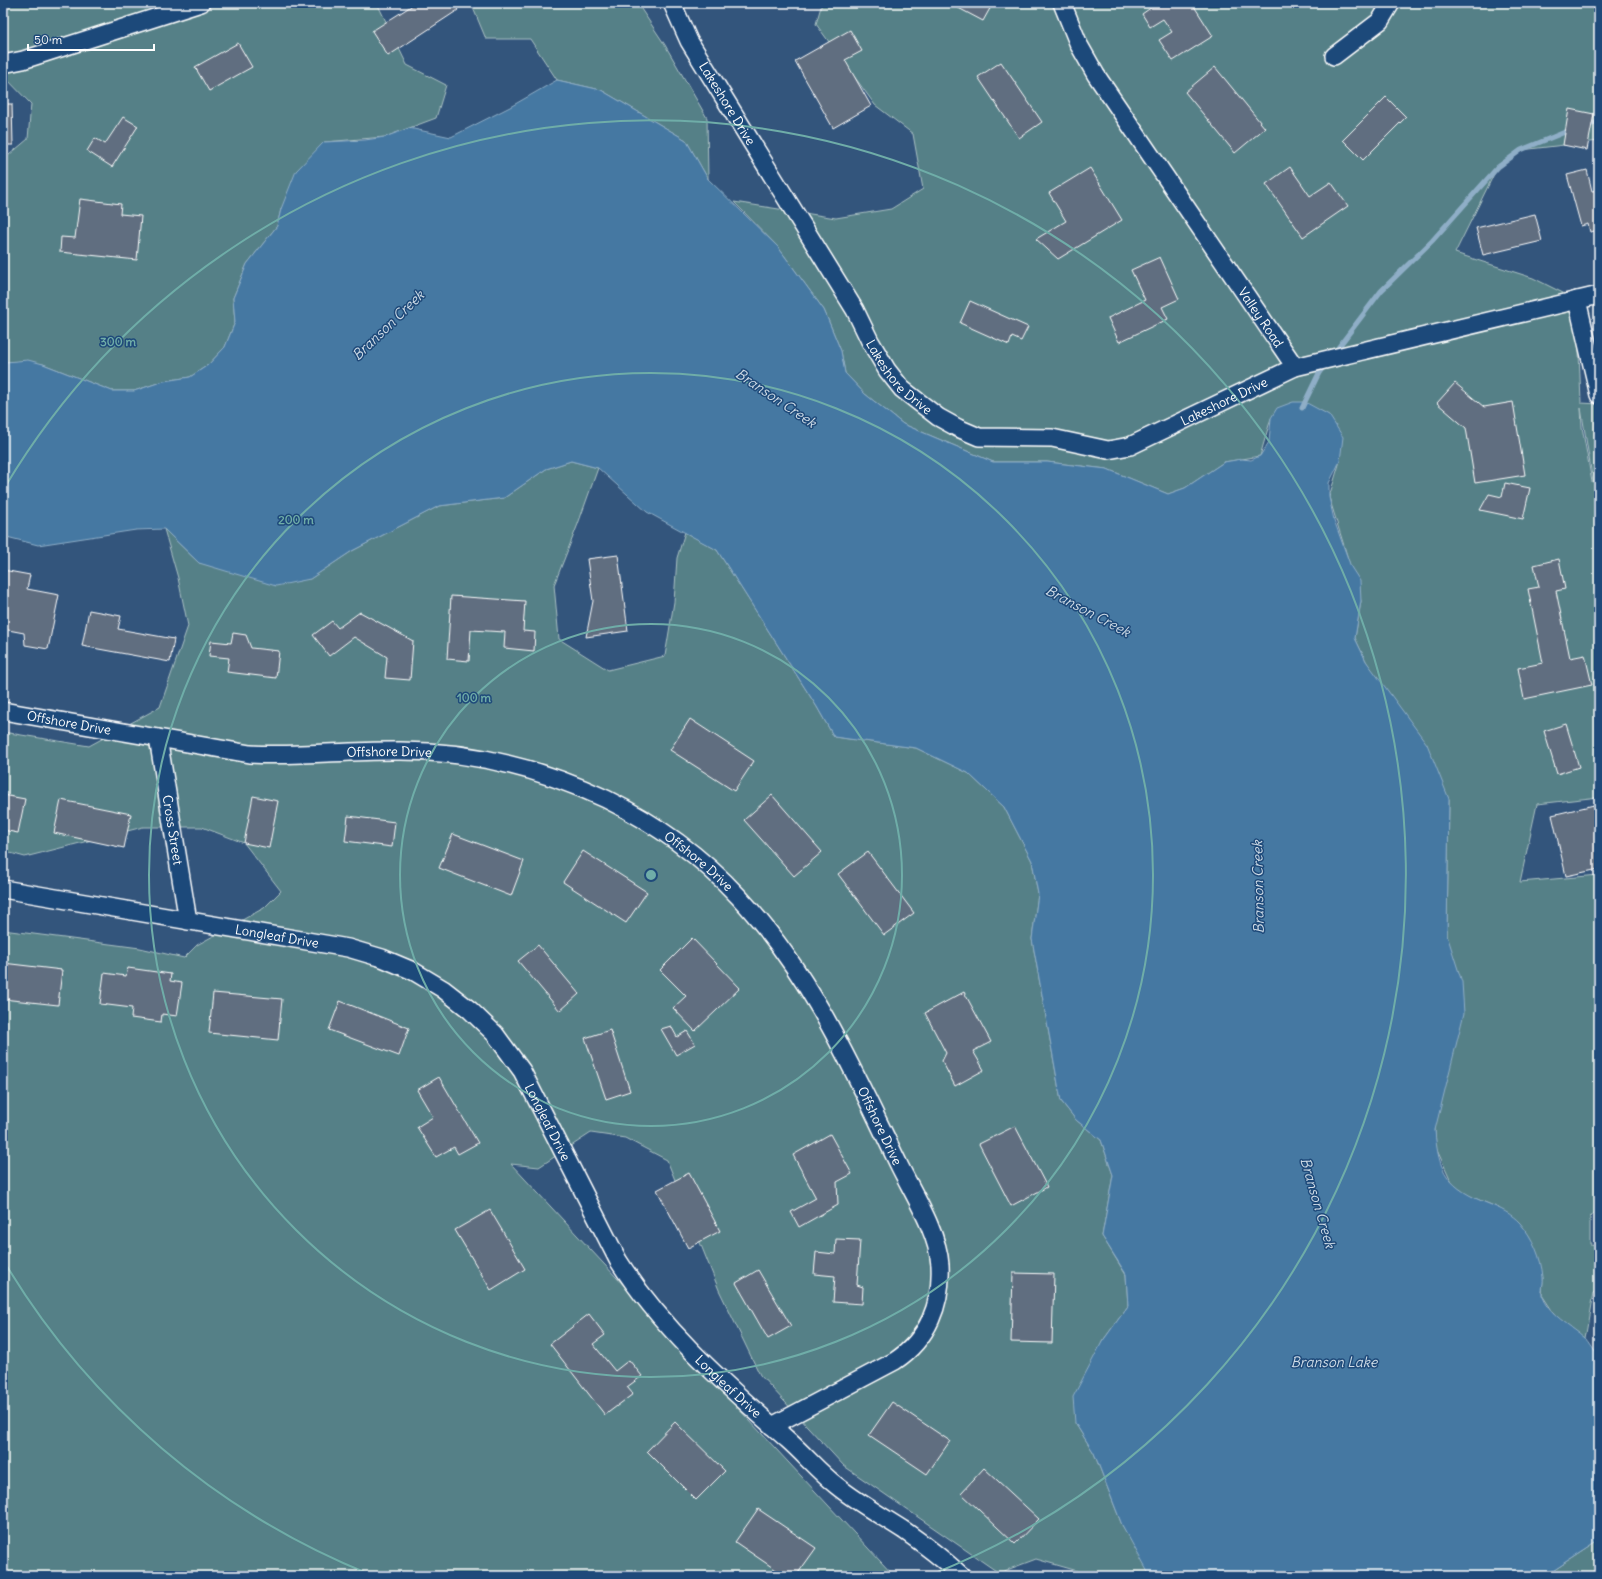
<svg xmlns="http://www.w3.org/2000/svg" width="1602" height="1579" viewBox="0 0 1602 1579" font-family="Delius,sans-serif">
  <style>
    .green { fill: #558087; stroke: #aac0c3; fill-rule: evenodd }
    .water { fill: #4478a2; stroke: #8faec7 }
    .lines { fill: none; stroke-linecap: round; stroke-linejoin: round }
    .stream { stroke: #8faec7; stroke-width: 5 }
    .building { fill: #616e80; stroke: #fff }
    .minor-casing { stroke: #fff; stroke-width: 20 }
    .minor { stroke: #1f4a7a; stroke-width: 17 }
    .ring { fill: none; stroke: #6fada8; stroke-width: 2 }
    .labels { text-anchor: middle; stroke-width: 3; stroke-linejoin: round; paint-order: stroke }
    .street-label { font-size: 13px; fill: #fff; stroke: #1f4a7a }
    .water-label { font-size: 14px; font-style: italic; fill: #d0dde8; stroke: #1f4a7a }
    .centre { fill: #6fada8; stroke: #1f4a7a; stroke-width: 2 }
    .ring-label { font-size: 12px; text-anchor: middle; font-weight: bold; fill: #6fada8; stroke: #1f4a7a; stroke-width: 3; stroke-linejoin: round; paint-order: stroke }
  </style>
  <rect width="100%" height="100%" fill="#33557c"/>
  <filter id="ink" filterUnits="userSpaceOnUse"><feTurbulence type="fractalNoise" baseFrequency=".025" numOctaves="2"/><feDisplacementMap in="SourceGraphic" scale="8" xChannelSelector="R" yChannelSelector="G"/><feConvolveMatrix kernelMatrix="1 2 1 2 8 2 1 2 1" color-interpolation-filters="sRGB"/></filter>
  <g filter="url(#ink)">
    <path class="green" d="M 3,3 L 377,3 L 407,65 L 446,85 L 436,118 L 385,137 L 324,142 L 281,209 L 277,226 L 247,264 L 233,298 L 235,322 L 225,347 L 208,365 L 190,377 L 164,381 L 134,391 L 112,391 L 43,364 L 6,362 L 3,358 L 3,160 L 28,139 L 31,104 L 3,75 Z
      M 471,3 L 637,3 L 665,45 L 707,118 L 708,179 L 686,140 L 601,90 L 557,80 L 530,39 L 486,39 Z
      M 822,3 L 1599,3 L 1599,141 L 1521,150 L 1498,166 L 1455,253 L 1533,278 L 1577,300 L 1581,403 L 1599,404 L 1599,496 L 1595,498 L 1599,519 L 1599,797 L 1537,804 L 1520,882 L 1599,875 L 1599,1210 L 1590,1217 L 1590,1245 L 1599,1246 L 1599,1290 L 1593,1293 L 1585,1338 L 1557,1318 L 1542,1295 L 1543,1278 L 1499,1208 L 1467,1195 L 1453,1185 L 1436,1148 L 1435,1130 L 1447,935 L 1449,799 L 1366,661 L 1355,638 L 1361,601 L 1329,497 L 1340,461 L 1271,418 L 1260,456 L 1224,462 L 1185,488 L 1168,494 L 1107,469 L 1047,462 L 993,462 L 903,424 L 865,394 L 845,373 L 841,351 L 824,310 L 778,247 L 734,202 L 836,218 L 891,209 L 923,189 L 913,134 L 875,105 L 816,24 ZM 1581,408 L 1593,482 L 1592,482 L 1582,427 Z
      M 571,461 L 598,468 L 578,524 L 554,585 L 559,639 L 608,670 L 665,656 L 674,602 L 677,558 L 685,532 L 717,550 L 817,707 L 834,737 L 916,748 L 968,773 L 1004,807 L 1032,861 L 1038,894 L 1032,939 L 1061,1101 L 1076,1120 L 1101,1140 L 1113,1175 L 1102,1236 L 1126,1275 L 1128,1306 L 1102,1342 L 1075,1423 L 1094,1453 L 1122,1525 L 1155,1576 L 1095,1576 L 1036,1559 L 999,1573 L 844,1466 L 760,1375 L 719,1290 L 667,1160 L 625,1138 L 591,1133 L 539,1167 L 511,1164 L 894,1576 L 3,1576 L 3,930 L 140,948 L 184,958 L 197,945 L 264,908 L 281,891 L 244,843 L 202,827 L 143,827 L 25,857 L 3,851 L 3,732 L 89,746 L 160,707 L 188,626 L 178,578 L 164,529 L 199,563 L 310,579 L 352,551 L 439,506 L 504,498 L 546,469 Z
      M 1599,1540 L 1599,1576 L 1544,1576 Z"/>
    <path class="water" d="M 557,80 L 601,90 L 686,140 L 708,179 L 778,247 L 824,310 L 841,351 L 845,373 L 865,394 L 903,424 L 993,462 L 1047,462 L 1107,469 L 1168,494 L 1185,488 L 1224,462 L 1242,459 L 1251,460 L 1260,456 L 1269,442 L 1271,418 L 1277,408 L 1293,402 L 1305,402 L 1329,415 L 1343,437 L 1340,461 L 1329,483 L 1329,497 L 1334,520 L 1351,567 L 1360,581 L 1361,601 L 1355,638 L 1366,661 L 1427,744 L 1449,799 L 1447,935 L 1462,982 L 1464,1013 L 1435,1130 C 1438,1173 1448,1188 1489,1204 C 1499,1208 1512,1214 1520,1223 C 1533,1238 1541,1257 1543,1277 C 1544,1283 1541,1290 1542,1295 C 1550,1317 1570,1324 1585,1338 C 1590,1343 1594,1351 1599,1357 L 1599,1540 L 1544,1576 L 1150,1576 L 1122,1525 L 1094,1453 L 1075,1423 L 1073,1397 L 1102,1342 L 1128,1306 L 1126,1274 L 1102,1236 L 1113,1175 L 1101,1140 L 1076,1120 L 1061,1101 L 1032,939 L 1038,894 L 1032,861 L 1004,807 L 968,773 L 916,748 L 834,737 L 817,707 L 717,550 L 647,512 L 598,468 L 571,461 L 546,469 L 504,498 L 439,506 L 352,551 L 310,579 L 276,586 L 199,563 L 164,529 L 136,530 L 38,545 L 3,536 L 3,360 L 6,362 L 28,360 L 43,364 L 112,391 L 134,391 L 164,381 L 190,377 L 208,365 L 225,347 L 235,322 L 233,298 L 247,264 L 277,226 L 281,209 L 296,171 L 324,142 L 365,140 L 385,137 L 409,128 L 451,137 L 510,107 Z"/>
    <g class="lines">
      <path class="stream" d="M 1585,126 L 1599,122
        M 1334,353 L 1381,291 L 1432,241 L 1498,167 L 1521,150 L 1570,130
        M 1302,408 L 1319,373 L 1324,366"/>
    </g>
    <path class="building" d="M 416,3 L 453,3 L 458,10 L 388,56 L 372,31 Z
      M 949,3 L 993,3 L 983,21 Z
      M 1149,3 L 1192,3 L 1213,36 L 1173,61 L 1159,40 L 1172,32 L 1163,19 L 1150,27 L 1142,14 L 1152,7 Z
      M 850,30 L 862,51 L 845,60 L 871,106 L 833,128 L 795,61 Z
      M 238,43 L 252,67 L 209,91 L 195,67 Z
      M 1001,62 L 1042,122 L 1019,138 L 978,77 Z
      M 1215,67 L 1265,128 L 1235,153 L 1185,92 Z
      M 1386,97 L 1406,117 L 1363,160 L 1343,140 Z
      M 3,104 L 12,104 L 13,145 L 3,145 Z
      M 1569,109 L 1594,114 L 1587,150 L 1563,145 Z
      M 123,117 L 138,126 L 112,167 L 87,151 L 95,138 L 105,144 Z
      M 1290,167 L 1310,196 L 1331,182 L 1348,206 L 1303,237 L 1266,184 Z
      M 1090,168 L 1122,220 L 1058,259 L 1036,239 L 1066,221 L 1049,193 Z
      M 1587,170 L 1592,191 L 1599,190 L 1599,230 L 1590,232 L 1588,224 L 1581,226 L 1567,175 Z
      M 80,199 L 121,204 L 120,214 L 141,216 L 137,260 L 60,252 L 61,237 L 75,238 Z
      M 1535,214 L 1542,241 L 1483,255 L 1476,228 Z
      M 1160,257 L 1179,299 L 1162,307 L 1168,319 L 1119,342 L 1108,318 L 1145,300 L 1131,270 Z
      M 970,301 L 1028,327 L 1021,341 L 1012,337 L 1009,345 L 960,323 Z
      M 1455,383 L 1484,407 L 1513,402 L 1525,475 L 1475,483 L 1466,428 L 1437,403 Z
      M 1505,483 L 1530,488 L 1523,519 L 1480,510 L 1489,494 L 1502,497 Z
      M 618,555 L 628,631 L 586,637 L 593,601 L 587,559 Z
      M 1559,559 L 1565,589 L 1556,591 L 1570,658 L 1585,655 L 1592,685 L 1524,699 L 1518,668 L 1543,663 L 1528,589 L 1539,587 L 1534,565 Z
      M 3,570 L 30,575 L 27,589 L 59,595 L 48,649 L 25,645 L 24,633 L 3,629 Z
      M 451,596 L 525,601 L 523,631 L 535,632 L 534,651 L 504,648 L 505,632 L 471,630 L 469,661 L 447,659 Z
      M 89,610 L 121,616 L 118,629 L 174,639 L 170,662 L 82,646 Z
      M 360,612 L 413,641 L 410,680 L 385,678 L 387,657 L 354,637 L 329,656 L 313,635 L 332,621 L 338,628 Z
      M 233,633 L 246,635 L 251,648 L 279,651 L 276,678 L 227,672 L 229,658 L 209,656 L 211,641 L 231,643 Z
      M 690,719 L 754,761 L 734,791 L 670,750 Z
      M 1566,724 L 1579,767 L 1557,774 L 1544,731 Z
      M 3,795 L 25,799 L 18,833 L 3,830 Z
      M 772,795 L 822,852 L 794,876 L 744,820 Z
      M 253,796 L 278,801 L 269,848 L 244,843 Z
      M 61,800 L 131,814 L 124,848 L 54,833 Z
      M 1594,805 L 1599,828 L 1599,869 L 1566,876 L 1552,815 Z
      M 348,816 L 395,822 L 392,847 L 345,841 Z
      M 453,834 L 524,861 L 511,896 L 439,868 Z
      M 583,851 L 647,892 L 626,923 L 563,882 Z
      M 868,852 L 914,913 L 884,935 L 838,874 Z
      M 692,938 L 740,988 L 695,1031 L 673,1008 L 686,996 L 660,970 Z
      M 538,945 L 579,994 L 560,1011 L 518,961 Z
      M 3,963 L 62,970 L 58,1005 L 3,999 Z
      M 128,968 L 171,974 L 170,981 L 182,983 L 177,1016 L 162,1014 L 161,1022 L 131,1018 L 132,1008 L 100,1004 L 104,973 L 126,976 Z
      M 964,992 L 991,1042 L 973,1051 L 984,1070 L 955,1086 L 942,1061 L 946,1053 L 925,1013 Z
      M 213,993 L 282,999 L 278,1040 L 209,1033 Z
      M 340,1001 L 409,1028 L 399,1056 L 329,1030 Z
      M 671,1026 L 677,1037 L 687,1031 L 695,1044 L 676,1055 L 661,1029 Z
      M 610,1030 L 630,1091 L 606,1099 L 585,1038 Z
      M 439,1077 L 478,1143 L 458,1154 L 454,1147 L 436,1157 L 417,1127 L 433,1117 L 417,1090 Z
      M 1015,1126 L 1047,1187 L 1011,1206 L 979,1144 Z
      M 830,1134 L 852,1174 L 837,1182 L 838,1205 L 799,1227 L 791,1212 L 816,1198 L 793,1155 Z
      M 689,1173 L 720,1231 L 688,1248 L 657,1190 Z
      M 490,1210 L 525,1269 L 491,1290 L 455,1230 Z
      M 836,1239 L 860,1240 L 857,1285 L 863,1287 L 862,1304 L 833,1302 L 835,1276 L 814,1274 L 816,1252 L 835,1254 Z
      M 758,1270 L 791,1326 L 768,1339 L 736,1283 Z
      M 1013,1273 L 1054,1274 L 1052,1343 L 1011,1342 Z
      M 589,1314 L 605,1335 L 593,1344 L 615,1371 L 629,1360 L 642,1376 L 627,1387 L 633,1394 L 605,1415 L 550,1344 Z
      M 892,1402 L 950,1441 L 927,1474 L 869,1435 Z
      M 675,1422 L 725,1471 L 696,1500 L 647,1451 Z
      M 984,1468 L 1039,1519 L 1015,1544 L 961,1493 Z
      M 758,1509 L 816,1548 L 796,1576 L 785,1576 L 735,1542 Z"/>
    <g class="lines">
      <defs>
        <g id="minor">
          <path id="s1" d="M 672,3 L 689,41 L 855,310 L 870,341 L 887,370 L 902,389 L 938,417 L 958,428 L 979,437 L 1052,438 L 1108,450 L 1130,446 L 1295,367 L 1599,295"/>
          <path id="s2" d="M 1062,3 L 1079,45 L 1096,75 L 1295,367"/>
          <path d="M 1334,56 L 1380,21 L 1391,3"/>
          <path d="M 3,64 L 23,60 L 201,3"/>
          <path d="M 1577,300 L 1599,395"/>
          <path id="s3" d="M 3,711 L 250,754 C 300,757 349,750 400,751 C 471,751 542,769 606,799 C 655,823 702,857 739,897 C 812,975 854,1072 900,1167 C 914,1195 938,1233 940,1265 C 942,1304 928,1339 895,1361 L 772,1426"/>
          <path id="s4" d="M 158,738 L 188,921"/>
          <path id="s5" d="M 3,889 L 348,948 L 382,958 L 413,971 L 443,989 L 470,1010 L 495,1034 L 522,1071 L 618,1260 C 663,1331 726,1385 788,1440 C 805,1455 819,1472 837,1486 C 858,1503 882,1516 905,1531 C 925,1545 944,1560 962,1576"/>
        </g>
      </defs>
      <use href="#minor" class="minor-casing"/>
      <use href="#minor" class="minor"/>
    </g>
  </g>
  <g class="ring">
    <circle cx="651" cy="875" r="251"/>
    <circle cx="651" cy="875" r="502"/>
    <path d="M369 1574A754 754 0 0 1 5 1263M5 487A754 754 0 1 1 933 1574"/>
  </g>
  <g class="labels">
    <g class="street-label">
      <text dy="5" stroke="none"><textPath href="#s1" startOffset="115">Lakeshore Drive</textPath></text>
      <text dy="5" stroke="none"><textPath href="#s2" startOffset="373">Valley Road</textPath></text>
      <text dy="5" stroke="none"><textPath href="#s1" startOffset="439">Lakeshore Drive</textPath></text>
      <text dy="5" stroke="none"><textPath href="#s1" startOffset="798">Lakeshore Drive</textPath></text>
      <text dy="5" stroke="none"><textPath href="#s3" startOffset="67">Offshore Drive</textPath></text>
      <text dy="5" stroke="none"><textPath href="#s3" startOffset="390">Offshore Drive</textPath></text>
      <text dy="5" stroke="none"><textPath href="#s4" startOffset="93">Cross Street</textPath></text>
      <text dy="5" stroke="none"><textPath href="#s3" startOffset="726">Offshore Drive</textPath></text>
      <text dy="5" stroke="none"><textPath href="#s5" startOffset="278">Longleaf Drive</textPath></text>
      <text dy="5" stroke="none"><textPath href="#s5" startOffset="626">Longleaf Drive</textPath></text>
      <text dy="5" stroke="none"><textPath href="#s3" startOffset="1050">Offshore Drive</textPath></text>
      <text dy="5" stroke="none"><textPath href="#s5" startOffset="949">Longleaf Drive</textPath></text>
    </g>
    <g class="water-label">
      <text transform="translate(388 325) rotate(-44)" y="5">Branson Creek</text>
      <text transform="translate(776 398) rotate(34)" y="5">Branson Creek</text>
      <text transform="translate(1088 611) rotate(28)" y="5">Branson Creek</text>
      <text transform="translate(1258 887) rotate(-91)" y="5">Branson Creek</text>
      <text transform="translate(1318 1203) rotate(74)" y="5">Branson Creek</text>
      <text x="1334" y="1367">Branson Lake</text>
    </g>
  </g>
  <circle cx="651" cy="875" r="6" class="centre"/>
  <g class="ring-label">
    <text x="118" y="346">300 m</text>
    <text x="296" y="524">200 m</text>
    <text x="474" y="702">100 m</text>
  </g>
  <rect width="1602" height="1579" fill="none" stroke="#1f4a7a" stroke-width="16"/>
  <rect x="8" y="8" width="1586" height="1563" fill="none" stroke="#fff" stroke-width="1.5" filter="url(#ink)"/>
  <path d="M28 44v6h126v-6" fill="none" stroke="#ffffff" stroke-width="2"/>
  <text x="34" y="44" font-size="12" fill="#ffffff" stroke="#1f4a7a" stroke-width="3" paint-order="stroke">50 m</text>
</svg>
